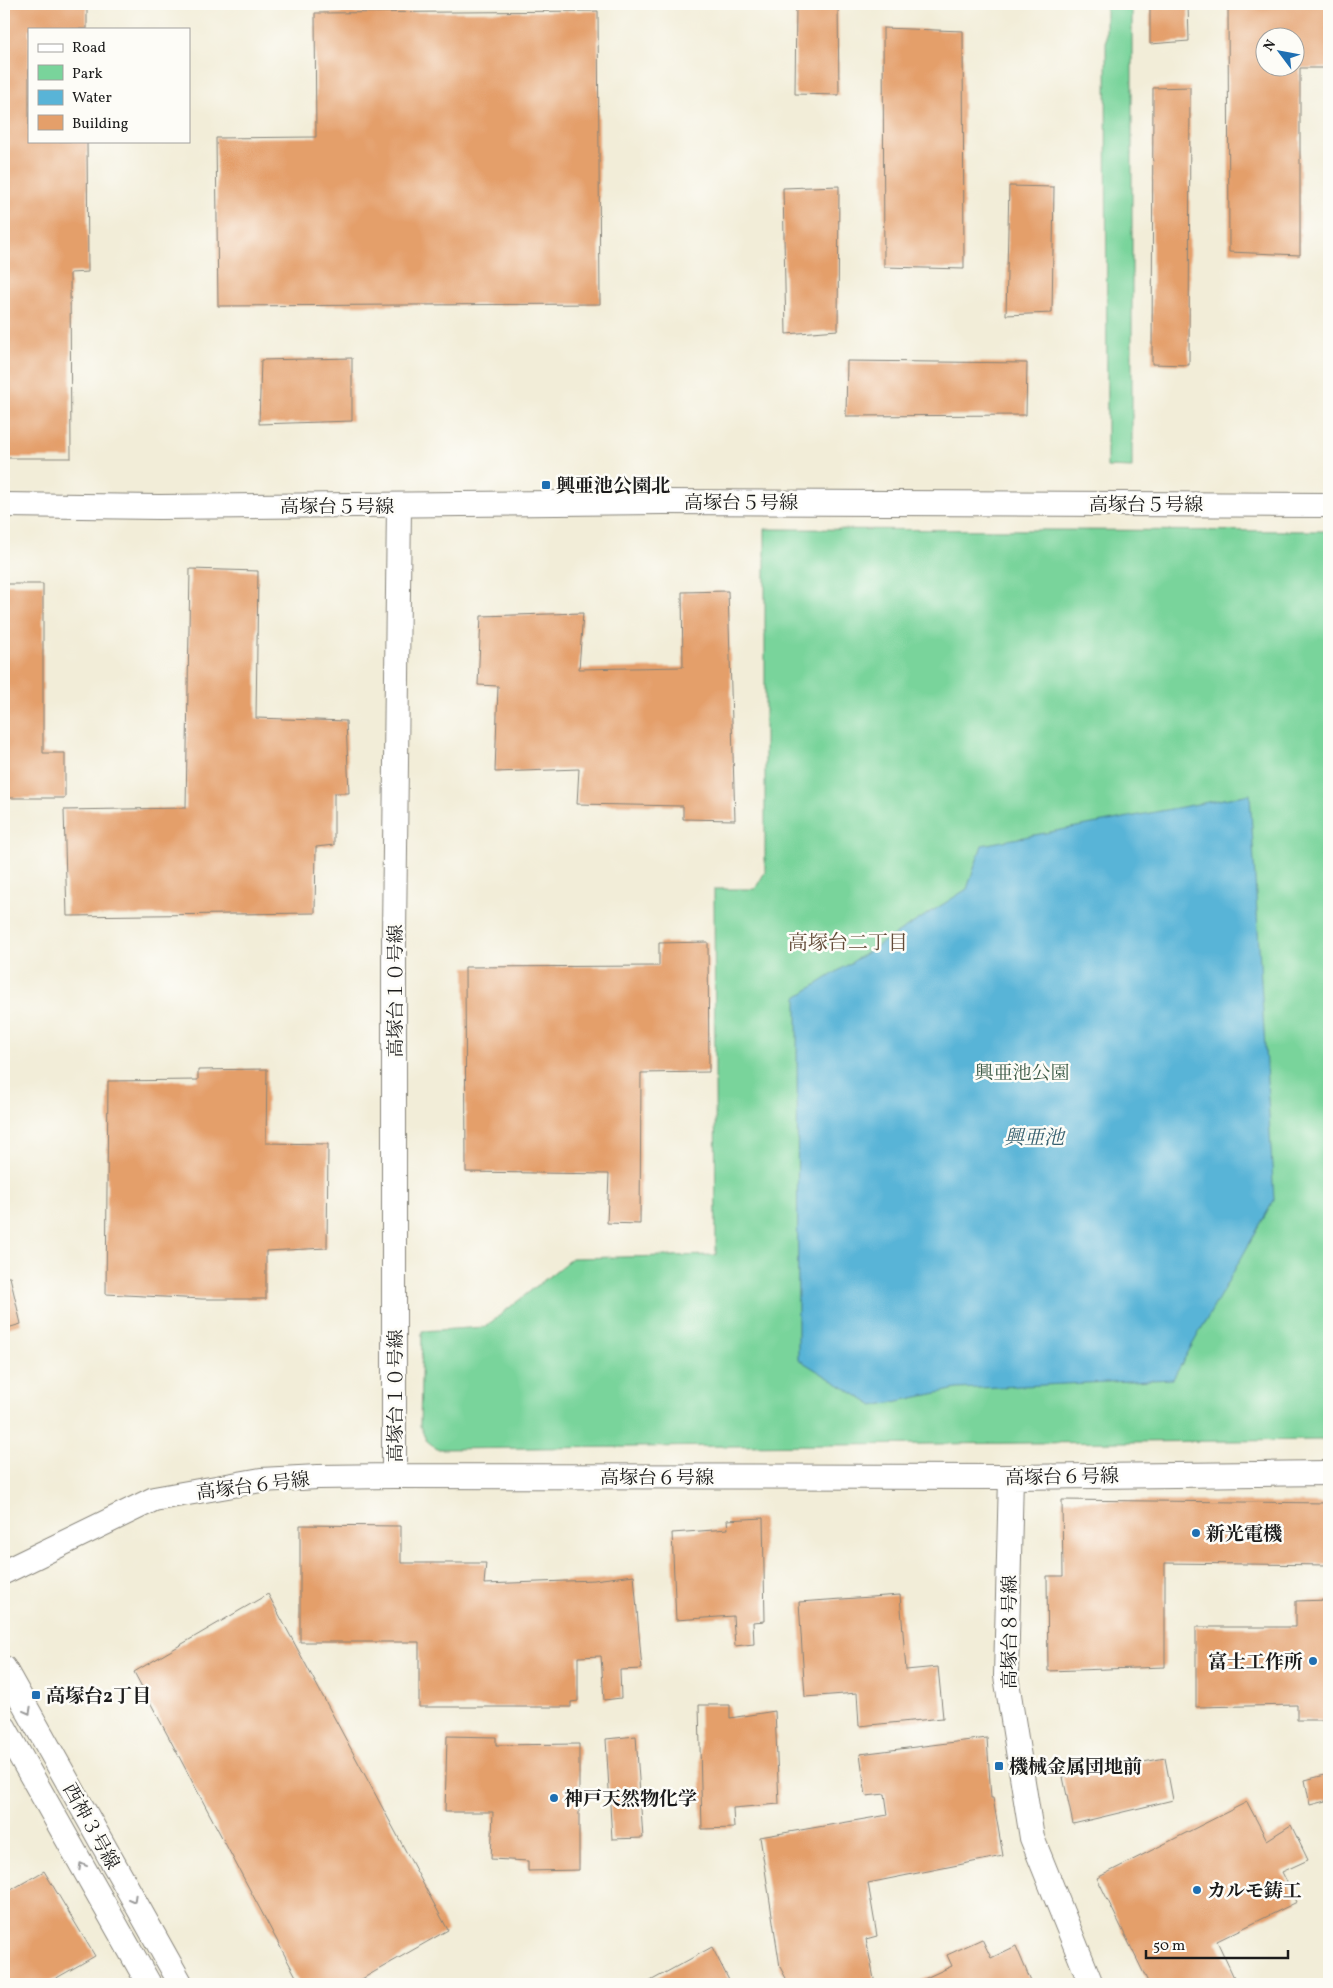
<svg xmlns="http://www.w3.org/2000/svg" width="1333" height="1988" viewBox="0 0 1333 1988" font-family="Vollkorn,'Noto Serif JP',serif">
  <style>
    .green { fill: #79d49b; stroke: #4a785c }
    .water { fill: #59b4d7; stroke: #3a687a }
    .building { fill: #e49f6a; fill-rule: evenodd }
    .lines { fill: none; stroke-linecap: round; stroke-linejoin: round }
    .tertiary-casing { stroke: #87847a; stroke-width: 26 }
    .tertiary { stroke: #fff; stroke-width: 24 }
    .oneway { stroke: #999 }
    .poi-dot { fill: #1f6fb2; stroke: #fdfcf7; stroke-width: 2 }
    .labels { text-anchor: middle; stroke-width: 5; stroke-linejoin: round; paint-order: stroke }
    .poi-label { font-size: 19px; font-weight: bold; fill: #1c1c1c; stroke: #fdfcf7; text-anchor: start }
    .street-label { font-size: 19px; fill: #1c1c1c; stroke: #fdfcf7 }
    .park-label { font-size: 19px; fill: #3d5c48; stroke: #fdfcf7 }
    .neighbourhood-label { font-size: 20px; fill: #624a37; stroke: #fdfcf7 }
    .water-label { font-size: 20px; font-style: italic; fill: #376070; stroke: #fdfcf7 }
  </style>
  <rect width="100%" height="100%" fill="#fdfcf7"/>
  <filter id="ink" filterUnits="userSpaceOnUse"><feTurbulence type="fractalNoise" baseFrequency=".02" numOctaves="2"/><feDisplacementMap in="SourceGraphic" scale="10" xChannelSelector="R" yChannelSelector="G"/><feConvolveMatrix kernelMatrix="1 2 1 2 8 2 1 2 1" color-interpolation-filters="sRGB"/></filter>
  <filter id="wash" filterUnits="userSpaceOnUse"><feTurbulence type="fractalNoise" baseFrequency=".0096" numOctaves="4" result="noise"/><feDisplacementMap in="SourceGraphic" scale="20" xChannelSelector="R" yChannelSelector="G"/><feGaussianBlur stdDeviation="1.12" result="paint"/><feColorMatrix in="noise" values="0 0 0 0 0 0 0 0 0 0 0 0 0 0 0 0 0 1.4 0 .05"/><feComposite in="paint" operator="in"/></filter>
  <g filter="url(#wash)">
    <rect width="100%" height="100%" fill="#f2edd8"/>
    <path class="green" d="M 1106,4 L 1132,4 L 1132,468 L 1107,467 Z
      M 765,529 L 1329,531 L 1329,1440 L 437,1449 L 426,1440 L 420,1426 L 422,1331 L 485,1327 L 572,1258 L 716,1255 L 714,889 L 755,889 L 765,872 Z"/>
    <path class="water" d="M 1250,794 L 1274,1200 L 1173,1379 L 957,1389 L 874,1406 L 798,1359 L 797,997 L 967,889 L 982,845 Z"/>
    <g id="blocks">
      <path class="building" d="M 4,4 L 87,4 L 87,29 L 29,29 L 29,141 L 87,141 L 88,272 L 70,273 L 71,458 L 4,458 Z
        M 796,4 L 838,4 L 839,95 L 795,94 Z
        M 1150,4 L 1188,4 L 1189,41 L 1150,44 Z
        M 1228,4 L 1329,4 L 1329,68 L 1300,68 L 1300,255 L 1229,252 ZM 1266,38 L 1296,38 L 1296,68 L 1266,68 Z
        M 598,11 L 600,304 L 218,306 L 216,138 L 316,137 L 315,13 Z
        M 883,28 L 963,31 L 964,269 L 884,267 Z
        M 1190,87 L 1189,365 L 1152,364 L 1153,88 Z
        M 839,186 L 838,330 L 786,334 L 783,188 Z
        M 1009,186 L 1054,187 L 1052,313 L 1006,315 Z
        M 352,358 L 352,421 L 259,424 L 261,360 Z
        M 847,361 L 1027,363 L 1026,415 L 846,416 Z
        M 190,569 L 258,571 L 256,718 L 346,721 L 349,793 L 334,793 L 334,845 L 316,847 L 315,913 L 67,916 L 64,810 L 186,808 Z
        M 4,584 L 43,584 L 43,753 L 65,753 L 65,798 L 4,798 Z
        M 728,591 L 735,820 L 683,819 L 683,806 L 577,804 L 579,769 L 495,772 L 498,686 L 478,685 L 481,616 L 583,613 L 579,669 L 683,667 L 682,592 Z
        M 708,942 L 709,1072 L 641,1073 L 640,1224 L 607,1223 L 609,1174 L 466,1172 L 465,967 L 659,966 L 659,943 Z
        M 267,1069 L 266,1143 L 328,1144 L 327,1248 L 266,1251 L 266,1299 L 202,1299 L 106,1294 L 108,1081 L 198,1080 L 198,1070 Z
        M 4,1277 L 10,1277 L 21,1324 L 4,1329 Z
        M 1062,1500 L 1329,1503 L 1329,1565 L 1165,1563 L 1165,1667 L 1048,1671 L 1047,1576 L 1063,1576 Z
        M 763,1518 L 765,1621 L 753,1622 L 754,1644 L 735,1646 L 733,1616 L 676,1620 L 672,1533 L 728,1529 L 727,1520 Z
        M 300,1525 L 401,1526 L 401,1563 L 486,1563 L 484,1584 L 594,1580 L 634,1575 L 642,1669 L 620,1670 L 621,1698 L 604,1700 L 601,1656 L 578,1657 L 578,1701 L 571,1702 L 571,1707 L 419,1707 L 419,1642 L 300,1642 Z
        M 268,1594 L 448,1930 L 353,1984 L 300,1984 L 134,1672 Z
        M 900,1595 L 906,1670 L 938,1667 L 943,1718 L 859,1726 L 857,1693 L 805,1697 L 799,1602 Z
        M 1329,1600 L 1329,1720 L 1297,1720 L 1297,1705 L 1196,1707 L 1196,1627 L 1296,1627 L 1296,1601 Z
        M 699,1705 L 730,1705 L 730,1718 L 775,1711 L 779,1804 L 733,1808 L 734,1828 L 702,1829 Z
        M 447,1736 L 496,1737 L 496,1745 L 579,1744 L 579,1870 L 528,1871 L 528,1861 L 491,1859 L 493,1812 L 445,1812 Z
        M 636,1736 L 643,1838 L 612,1839 L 606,1739 Z
        M 987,1738 L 991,1798 L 993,1798 L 1003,1856 L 868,1883 L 877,1936 L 866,1939 L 875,1984 L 789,1984 L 780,1967 L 760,1837 L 888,1815 L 885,1794 L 866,1796 L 860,1754 Z
        M 1165,1758 L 1173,1800 L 1073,1824 L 1063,1777 Z
        M 1329,1774 L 1329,1800 L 1310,1805 L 1305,1780 Z
        M 1247,1802 L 1267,1840 L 1291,1825 L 1308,1860 L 1282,1872 L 1297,1902 L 1217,1941 L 1237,1984 L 1149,1984 L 1097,1878 Z
        M 44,1871 L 95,1956 L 46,1984 L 4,1984 L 4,1894 Z
        M 982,1939 L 991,1958 L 1016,1946 L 1032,1984 L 913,1984 L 952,1966 L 947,1955 Z
        M 712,1947 L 731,1984 L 645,1984 Z"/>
    </g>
  </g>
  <g filter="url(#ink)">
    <use href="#blocks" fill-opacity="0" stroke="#87847a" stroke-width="1"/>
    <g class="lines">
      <defs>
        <path id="tertiary" d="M 4,505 L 159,507 L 664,502 L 1329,505
          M 394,1476 L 394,934 L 399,505
          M 1011,1477 L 1006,1676 L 1032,1838 L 1091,1984
          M 4,1572 L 154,1499 L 261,1480 L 318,1477 L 394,1476 L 1011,1477 L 1329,1473
          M 4,1668 L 181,1984
          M 4,1727 L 149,1984"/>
      </defs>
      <use href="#tertiary" class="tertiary-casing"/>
      <use href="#tertiary" class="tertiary"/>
    </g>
    <defs><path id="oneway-chevron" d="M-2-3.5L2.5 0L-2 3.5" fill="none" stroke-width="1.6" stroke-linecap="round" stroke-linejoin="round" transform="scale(1.25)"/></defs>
    <g class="oneway">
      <use href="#oneway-chevron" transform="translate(28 1711) rotate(61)"/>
      <use href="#oneway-chevron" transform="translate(82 1866) rotate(-119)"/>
      <use href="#oneway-chevron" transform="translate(133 1899) rotate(61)"/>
    </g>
  </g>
  <g class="poi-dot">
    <rect x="541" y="480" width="10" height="10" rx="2.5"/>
    <circle cx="1196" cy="1533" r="5"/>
    <circle cx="1313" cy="1661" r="5"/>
    <rect x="31" y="1690" width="10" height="10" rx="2.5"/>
    <rect x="994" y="1761" width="10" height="10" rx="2.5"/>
    <circle cx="554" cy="1798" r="5"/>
    <circle cx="1197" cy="1890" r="5"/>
  </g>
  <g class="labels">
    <g class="poi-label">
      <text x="556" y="492">興亜池公園北</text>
      <text x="1206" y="1540">新光電機</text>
      <text x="1303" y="1668" text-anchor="end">富士工作所</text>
      <text x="46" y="1702">高塚台2丁目</text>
      <text x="1009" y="1773">機械金属団地前</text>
      <text x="564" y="1805">神戸天然物化学</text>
      <text x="1207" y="1897">カルモ鋳工</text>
    </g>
    <g class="street-label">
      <text x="741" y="509">高塚台５号線</text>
      <text x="1146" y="511">高塚台５号線</text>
      <text x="337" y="513">高塚台５号線</text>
      <text transform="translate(395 991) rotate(-90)" y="7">高塚台１０号線</text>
      <text transform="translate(395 1396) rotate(-90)" y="7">高塚台１０号線</text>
      <text transform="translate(1062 1476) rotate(-1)" y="7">高塚台６号線</text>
      <text x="657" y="1484">高塚台６号線</text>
      <text transform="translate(253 1485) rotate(-7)" y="7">高塚台６号線</text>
      <text transform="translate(1009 1632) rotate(-90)" y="7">高塚台８号線</text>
      <text transform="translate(92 1826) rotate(61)" y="7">西神３号線</text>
    </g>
    <g class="park-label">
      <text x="1022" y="1079">興亜池公園</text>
    </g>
    <g class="neighbourhood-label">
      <text x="848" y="949">高塚台二丁目</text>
    </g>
    <g class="water-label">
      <text x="1034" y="1144">興亜池</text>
    </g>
  </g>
  <rect width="1333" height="1988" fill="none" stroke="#fdfcf7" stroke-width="20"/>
  <rect x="28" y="28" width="162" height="115" fill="#fdfcf7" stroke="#a3a29f"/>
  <rect x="38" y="44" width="25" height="8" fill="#ffffff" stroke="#a3a29f"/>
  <text x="72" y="52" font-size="15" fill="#1c1c1c">Road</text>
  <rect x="38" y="65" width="25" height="15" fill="#79d49b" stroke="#a3a29f"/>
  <text x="72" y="78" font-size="15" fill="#1c1c1c">Park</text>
  <rect x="38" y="90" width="25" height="15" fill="#59b4d7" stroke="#a3a29f"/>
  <text x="72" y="102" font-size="15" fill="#1c1c1c">Water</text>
  <rect x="38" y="115" width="25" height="15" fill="#e49f6a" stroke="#a3a29f"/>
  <text x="72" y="128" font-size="15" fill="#1c1c1c">Building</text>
  <g transform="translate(1280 52) rotate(302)"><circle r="24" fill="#fdfcf7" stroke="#a3a29f"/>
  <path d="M0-4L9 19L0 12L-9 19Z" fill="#1f6fb2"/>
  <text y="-8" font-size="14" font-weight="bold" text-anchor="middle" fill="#1c1c1c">N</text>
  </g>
  <path d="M1146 1950v8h142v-8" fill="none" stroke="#1c1c1c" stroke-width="2.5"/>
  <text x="1153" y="1950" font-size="15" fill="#1c1c1c" stroke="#fdfcf7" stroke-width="4" paint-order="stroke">50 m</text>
</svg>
